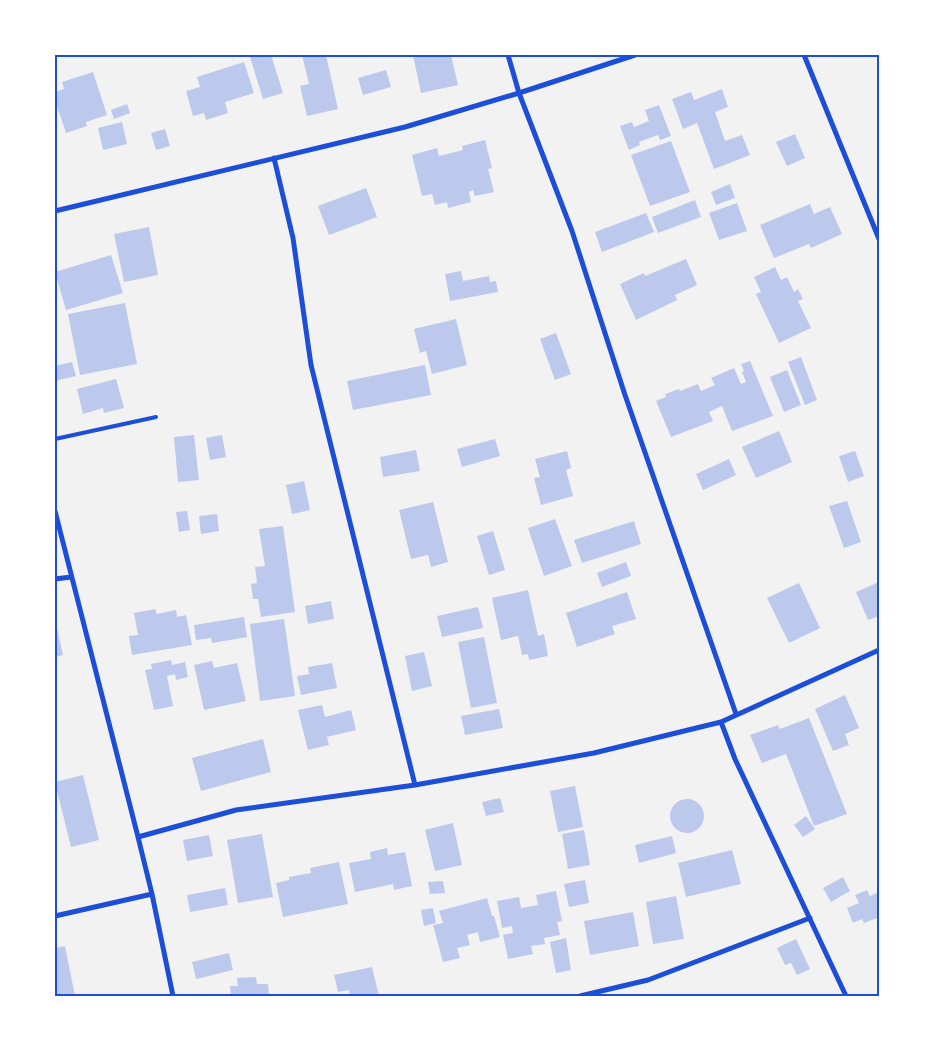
<svg xmlns="http://www.w3.org/2000/svg" width="934" height="1051" viewBox="0 0 934 1051" font-family="Lora,serif">
  <style>
    .building { fill: #bdc9ec }
    .lines { fill: none; stroke-linecap: round; stroke-linejoin: round }
    .service { stroke: #1d4ed8; stroke-width: 4 }
    .minor { stroke: #1d4ed8; stroke-width: 5 }
    .neatline { fill: none; stroke: #1d4ed8; stroke-width: 2 }
  </style>
  <rect width="100%" height="100%" fill="#f2f2f2"/>
  <path class="building" d="M 257,55 L 271,55 L 283,93 L 263,99 L 250,57 Z
    M 302,55 L 326,55 L 338,109 L 307,116 L 300,86 L 309,84 Z
    M 413,55 L 451,55 L 458,85 L 421,93 Z
    M 244,62 L 254,93 L 225,102 L 228,113 L 206,120 L 204,113 L 193,116 L 186,91 L 200,87 L 197,77 Z
    M 386,70 L 391,87 L 363,95 L 358,78 Z
    M 93,72 L 107,115 L 86,122 L 87,126 L 66,133 L 55,100 L 55,92 L 64,89 L 62,82 Z
    M 722,89 L 728,107 L 715,112 L 725,141 L 742,135 L 750,155 L 714,169 L 697,123 L 683,129 L 672,99 L 691,92 L 694,100 Z
    M 127,104 L 130,113 L 114,119 L 111,110 Z
    M 659,105 L 671,136 L 660,140 L 658,135 L 639,142 L 640,145 L 629,150 L 620,126 L 632,122 L 634,127 L 649,121 L 645,110 Z
    M 122,122 L 127,144 L 103,150 L 98,128 Z
    M 165,129 L 170,146 L 156,150 L 151,133 Z
    M 795,134 L 805,158 L 787,166 L 776,142 Z
    M 485,140 L 492,168 L 488,169 L 494,192 L 475,196 L 473,190 L 469,192 L 471,202 L 448,208 L 447,202 L 435,205 L 432,194 L 422,196 L 412,155 L 437,148 L 439,156 L 463,150 L 462,146 Z
    M 671,141 L 690,192 L 650,206 L 631,155 Z
    M 730,184 L 735,198 L 716,205 L 711,192 Z
    M 366,188 L 377,217 L 329,235 L 318,206 Z
    M 695,200 L 701,217 L 658,233 L 652,217 Z
    M 737,203 L 747,231 L 719,240 L 709,213 Z
    M 810,204 L 814,214 L 830,207 L 842,234 L 811,248 L 809,244 L 774,258 L 760,225 Z
    M 646,213 L 654,232 L 602,252 L 595,232 Z
    M 149,227 L 158,275 L 124,282 L 114,234 Z
    M 111,255 L 123,293 L 66,310 L 55,272 Z
    M 686,259 L 697,285 L 675,295 L 677,300 L 636,320 L 620,284 L 644,273 L 645,276 Z
    M 775,267 L 781,280 L 787,277 L 794,292 L 798,289 L 803,299 L 798,301 L 811,328 L 779,343 L 756,294 L 761,292 L 754,277 Z
    M 461,271 L 463,281 L 489,276 L 490,282 L 496,281 L 498,292 L 450,301 L 445,274 Z
    M 125,303 L 137,364 L 80,375 L 68,314 Z
    M 456,319 L 467,365 L 432,374 L 426,351 L 420,353 L 414,329 Z
    M 556,333 L 571,374 L 555,380 L 540,339 Z
    M 801,357 L 817,400 L 805,405 L 788,362 Z
    M 750,361 L 773,416 L 732,431 L 722,406 L 709,412 L 713,421 L 671,437 L 656,401 L 666,397 L 665,394 L 679,389 L 680,391 L 698,384 L 701,391 L 715,385 L 711,378 L 734,368 L 741,384 L 746,382 L 742,372 L 744,371 L 741,364 Z
    M 72,362 L 76,376 L 55,381 L 55,366 Z
    M 425,365 L 431,395 L 353,410 L 347,381 Z
    M 787,370 L 801,405 L 784,412 L 770,377 Z
    M 116,379 L 124,408 L 104,413 L 103,408 L 83,414 L 77,389 Z
    M 779,431 L 792,462 L 756,478 L 742,447 Z
    M 194,435 L 199,480 L 178,482 L 174,437 Z
    M 222,435 L 226,457 L 210,460 L 206,438 Z
    M 495,439 L 500,456 L 462,467 L 457,449 Z
    M 416,450 L 420,471 L 383,477 L 380,457 Z
    M 567,451 L 571,468 L 566,470 L 573,496 L 541,505 L 534,478 L 540,477 L 535,459 Z
    M 855,451 L 864,476 L 848,482 L 839,456 Z
    M 729,459 L 736,475 L 703,490 L 696,474 Z
    M 304,481 L 310,510 L 292,514 L 286,485 Z
    M 847,501 L 861,542 L 844,548 L 829,506 Z
    M 433,502 L 448,562 L 431,567 L 428,555 L 411,559 L 399,510 Z
    M 187,511 L 190,530 L 179,532 L 176,512 Z
    M 217,514 L 219,531 L 201,534 L 199,516 Z
    M 555,519 L 572,566 L 544,576 L 528,528 Z
    M 634,521 L 641,544 L 582,563 L 574,540 Z
    M 283,526 L 295,612 L 261,617 L 258,599 L 253,599 L 251,584 L 257,583 L 255,567 L 265,566 L 259,529 Z
    M 493,531 L 505,570 L 489,575 L 477,536 Z
    M 626,562 L 631,576 L 602,587 L 597,573 Z
    M 879,582 L 879,616 L 868,620 L 856,592 Z
    M 799,583 L 820,628 L 789,643 L 767,598 Z
    M 528,590 L 538,636 L 544,634 L 548,656 L 529,660 L 528,654 L 522,655 L 518,636 L 501,640 L 492,598 Z
    M 627,592 L 636,619 L 612,626 L 615,634 L 577,647 L 566,613 Z
    M 331,601 L 334,619 L 308,624 L 305,606 Z
    M 478,607 L 483,628 L 442,637 L 437,616 Z
    M 155,609 L 157,614 L 176,610 L 177,617 L 186,615 L 192,645 L 132,655 L 129,636 L 138,635 L 134,613 Z
    M 244,617 L 247,637 L 212,643 L 211,638 L 196,640 L 194,625 Z
    M 284,619 L 295,696 L 260,701 L 250,624 Z
    M 56,624 L 63,655 L 55,657 L 55,625 Z
    M 484,637 L 497,703 L 471,708 L 458,642 Z
    M 424,652 L 432,686 L 412,691 L 405,656 Z
    M 171,660 L 172,665 L 185,662 L 188,677 L 176,680 L 175,674 L 167,676 L 173,706 L 154,710 L 145,670 L 152,669 L 151,664 Z
    M 212,661 L 214,668 L 237,663 L 246,701 L 204,710 L 194,665 Z
    M 332,663 L 337,688 L 301,695 L 297,676 L 309,674 L 308,667 Z
    M 845,695 L 859,728 L 845,734 L 849,745 L 833,751 L 815,709 Z
    M 322,705 L 325,717 L 351,710 L 356,730 L 327,737 L 329,745 L 308,750 L 298,710 Z
    M 499,709 L 503,728 L 465,735 L 461,716 Z
    M 809,718 L 847,814 L 814,826 L 786,754 L 762,763 L 750,735 L 778,725 L 780,729 Z
    M 263,739 L 271,772 L 201,791 L 192,758 Z
    M 83,775 L 99,840 L 71,847 L 55,782 Z
    M 575,786 L 583,827 L 558,832 L 550,791 Z
    M 500,798 L 504,812 L 486,816 L 482,802 Z
    M670 816a17 17 0 1 1 34 0a17 17 0 1 1-34 0Z
    M 806,816 L 815,829 L 803,837 L 794,825 Z
    M 453,823 L 462,865 L 435,871 L 425,830 Z
    M 584,830 L 590,865 L 568,869 L 562,834 Z
    M 262,834 L 273,897 L 238,903 L 227,840 Z
    M 209,835 L 213,856 L 187,861 L 183,840 Z
    M 672,836 L 676,853 L 639,863 L 635,845 Z
    M 387,848 L 388,855 L 405,852 L 412,886 L 394,890 L 393,884 L 355,892 L 349,863 L 371,859 L 370,852 Z
    M 732,850 L 741,884 L 686,897 L 678,863 Z
    M 339,862 L 348,904 L 283,917 L 276,883 L 289,880 L 289,877 L 311,873 L 310,868 Z
    M 843,877 L 850,891 L 831,902 L 823,888 Z
    M 585,880 L 589,903 L 569,907 L 564,884 Z
    M 443,881 L 445,893 L 430,894 L 428,882 Z
    M 225,888 L 228,905 L 190,912 L 187,895 Z
    M 867,890 L 870,896 L 879,892 L 879,923 L 877,918 L 864,923 L 862,919 L 853,923 L 847,908 L 859,903 L 855,895 Z
    M 556,891 L 562,921 L 557,922 L 560,935 L 544,938 L 545,944 L 531,946 L 533,954 L 508,959 L 503,935 L 513,933 L 512,926 L 502,928 L 497,901 L 519,897 L 521,908 L 538,905 L 536,895 Z
    M 676,896 L 684,939 L 653,944 L 646,902 Z
    M 487,898 L 492,916 L 494,916 L 500,937 L 480,942 L 478,932 L 467,935 L 470,945 L 457,948 L 460,958 L 443,962 L 433,925 L 443,923 L 439,911 Z
    M 433,908 L 436,923 L 424,926 L 421,910 Z
    M 633,912 L 639,946 L 590,955 L 584,921 Z
    M 566,938 L 571,970 L 556,973 L 550,942 Z
    M 796,939 L 810,969 L 797,975 L 791,963 L 785,965 L 777,948 Z
    M 65,946 L 75,996 L 55,996 L 55,948 Z
    M 229,953 L 233,970 L 196,979 L 192,962 Z
    M 372,967 L 379,996 L 350,996 L 349,990 L 338,992 L 334,975 Z
    M 256,977 L 257,984 L 268,984 L 269,996 L 231,996 L 230,986 L 238,986 L 237,978 Z"/>
  <g class="lines">
    <path class="service" d="M 55,439 L 156,417"/>
    <path class="minor" d="M 508,55 L 519,93 L 572,231 L 625,395 L 736,714
      M 804,55 L 879,239
      M 274,158 L 293,238 L 311,365 L 415,785
      M 55,211 L 405,127 L 519,93 L 635,55
      M 55,511 L 138,837 L 152,894 L 173,996
      M 55,579 L 71,577
      M 721,722 L 735,759 L 846,996
      M 138,837 L 236,810 L 415,785 L 594,753 L 721,722 L 879,650
      M 55,916 L 152,894
      M 580,996 L 648,980 L 810,918"/>
  </g>
  <rect width="934" height="1051" fill="none" stroke="#ffffff" stroke-width="112"/>
  <rect x="56" y="56" width="822" height="939" class="neatline"/>
</svg>
